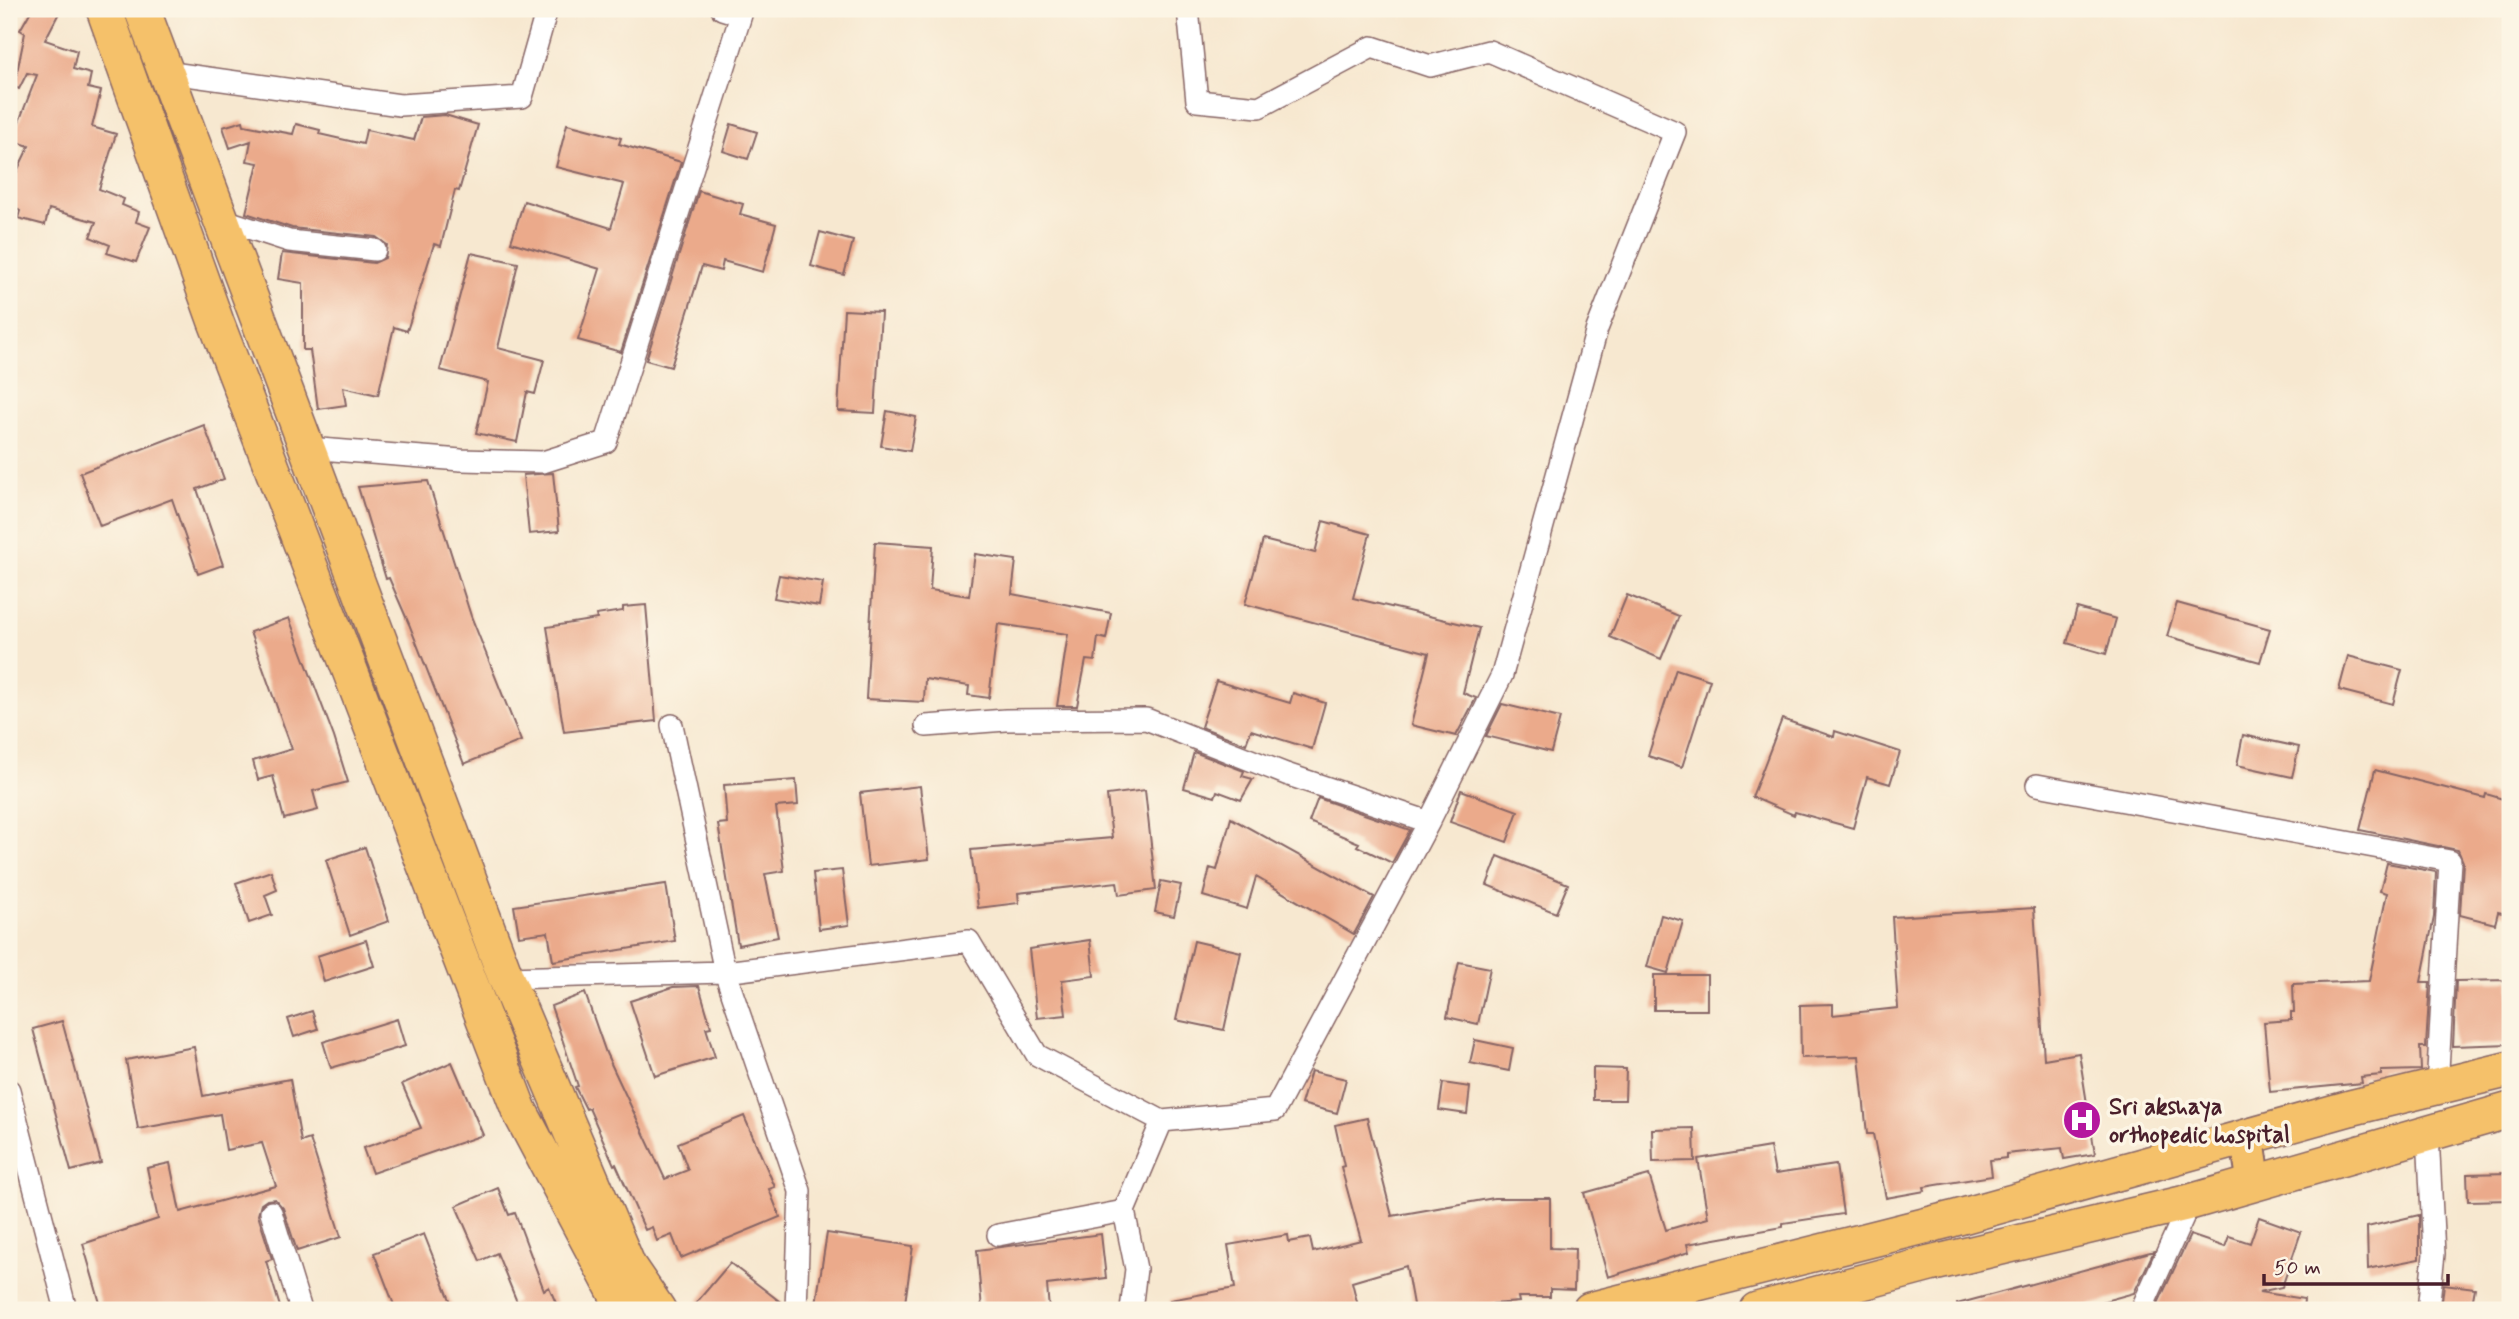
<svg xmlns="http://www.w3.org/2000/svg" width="2519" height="1319" viewBox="0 0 2519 1319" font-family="Mynerve,sans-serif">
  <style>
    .building { fill: #ebaa8b }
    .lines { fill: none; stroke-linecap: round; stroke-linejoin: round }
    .minor-casing { stroke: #876565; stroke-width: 24 }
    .primary-casing { stroke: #876565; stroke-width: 37 }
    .trunk-casing { stroke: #876565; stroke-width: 38 }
    .minor { stroke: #fff; stroke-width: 21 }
    .primary { stroke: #f5c16b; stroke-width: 33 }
    .trunk { stroke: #f5c16b; stroke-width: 35 }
    .labels { text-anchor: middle; stroke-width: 7; stroke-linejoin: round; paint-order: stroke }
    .poi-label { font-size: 24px; font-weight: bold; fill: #4a1f2b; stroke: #fcf5e5; text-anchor: start }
  </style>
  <rect width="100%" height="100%" fill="#fcf5e5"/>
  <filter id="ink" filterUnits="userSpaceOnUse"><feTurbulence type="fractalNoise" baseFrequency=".0143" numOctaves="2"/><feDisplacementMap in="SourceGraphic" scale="14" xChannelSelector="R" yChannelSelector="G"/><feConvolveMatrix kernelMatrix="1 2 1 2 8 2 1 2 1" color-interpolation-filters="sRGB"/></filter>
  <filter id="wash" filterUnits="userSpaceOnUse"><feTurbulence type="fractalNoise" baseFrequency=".00686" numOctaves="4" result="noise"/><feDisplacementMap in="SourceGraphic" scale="28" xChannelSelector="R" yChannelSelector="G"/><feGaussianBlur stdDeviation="1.57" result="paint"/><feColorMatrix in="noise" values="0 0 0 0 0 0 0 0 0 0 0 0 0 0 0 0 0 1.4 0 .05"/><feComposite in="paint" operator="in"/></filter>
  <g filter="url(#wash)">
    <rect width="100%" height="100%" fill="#f7e8d0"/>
    <g id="blocks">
      <path class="building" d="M 32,9 L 61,9 L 45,40 L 77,51 L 73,69 L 91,74 L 88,88 L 101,91 L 92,127 L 116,134 L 99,189 L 124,199 L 122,205 L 139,212 L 136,222 L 150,227 L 136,262 L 107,253 L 110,245 L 90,237 L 96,222 L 49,209 L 45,225 L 18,218 L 20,211 L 9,204 L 9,188 L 29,146 L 12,140 L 37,75 L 27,73 L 19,89 L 14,87 L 25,33 L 20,30 Z
        M 445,115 L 478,125 L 459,191 L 455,190 L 441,246 L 434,244 L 407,331 L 394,327 L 378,395 L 343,387 L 346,405 L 318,409 L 310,350 L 303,350 L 303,283 L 278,279 L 282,253 L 374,263 L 385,258 L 387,245 L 376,237 L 292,228 L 246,213 L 258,163 L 247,161 L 251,141 L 230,148 L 223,127 L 243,121 L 244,125 L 293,134 L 296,124 L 320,130 L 319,134 L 363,144 L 366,130 L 414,140 L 421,117 Z
        M 567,124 L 621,138 L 619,144 L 681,162 L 621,352 L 578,340 L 600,269 L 511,242 L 524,201 L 611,228 L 624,184 L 556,167 Z
        M 731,124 L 757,132 L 748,159 L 723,151 Z
        M 699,191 L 743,204 L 740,214 L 776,224 L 763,272 L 723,261 L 721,271 L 702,266 L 671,367 L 646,360 Z
        M 820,232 L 853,241 L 844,275 L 811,266 Z
        M 471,253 L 518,263 L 498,348 L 544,360 L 535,394 L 527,392 L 517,442 L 476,433 L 488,382 L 440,370 Z
        M 844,310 L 881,312 L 875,413 L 838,411 Z
        M 887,411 L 916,417 L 910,451 L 881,446 Z
        M 204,425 L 224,479 L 197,489 L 223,565 L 198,574 L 172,499 L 100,526 L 80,473 Z
        M 553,473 L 559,531 L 529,534 L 523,475 Z
        M 428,481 L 471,616 L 521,741 L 464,764 L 409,624 L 389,578 L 386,579 L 358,487 Z
        M 1323,521 L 1370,534 L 1353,598 L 1479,628 L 1463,693 L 1476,698 L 1456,736 L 1411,725 L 1429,653 L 1245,604 L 1263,540 L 1315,553 Z
        M 875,542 L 933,546 L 930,590 L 969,596 L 975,554 L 1016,560 L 1012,594 L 1111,613 L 1106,639 L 1098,637 L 1095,661 L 1086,660 L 1077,706 L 1057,706 L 1068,634 L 998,624 L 989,698 L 968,695 L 969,686 L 925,679 L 924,702 L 866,699 Z
        M 779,575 L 823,582 L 819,606 L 774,598 Z
        M 1627,595 L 1679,616 L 1661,659 L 1610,637 Z
        M 2177,603 L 2270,629 L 2260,662 L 2167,636 Z
        M 646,605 L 656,721 L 564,732 L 547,627 L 597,619 L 596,615 L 623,611 L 623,607 Z
        M 2077,608 L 2116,619 L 2106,654 L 2067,643 Z
        M 289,618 L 334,737 L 348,782 L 313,791 L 318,810 L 284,819 L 273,776 L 258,780 L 253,761 L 292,749 L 250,632 Z
        M 2348,656 L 2402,670 L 2393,704 L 2339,690 Z
        M 1676,669 L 1710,680 L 1682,767 L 1648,756 Z
        M 1216,681 L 1290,703 L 1293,693 L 1325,703 L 1312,749 L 1251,730 L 1246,744 L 1201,727 Z
        M 1502,704 L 1560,718 L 1551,752 L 1486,736 Z
        M 1782,719 L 1834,737 L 1835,731 L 1900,752 L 1890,784 L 1867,777 L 1853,828 L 1795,812 L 1794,815 L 1752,797 Z
        M 2243,735 L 2299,747 L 2292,777 L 2237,765 Z
        M 1194,752 L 1244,771 L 1242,776 L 1253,779 L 1241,800 L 1217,791 L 1215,797 L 1184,788 Z
        M 2375,770 L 2485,798 L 2486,794 L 2510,801 L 2510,915 L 2498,912 L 2495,924 L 2460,915 L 2463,862 L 2458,850 L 2360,830 Z
        M 796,780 L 798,805 L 776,807 L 784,871 L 765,874 L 778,937 L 738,945 L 718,824 L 727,823 L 724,785 Z
        M 920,786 L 929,859 L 868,866 L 860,793 Z
        M 1145,790 L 1156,890 L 1119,895 L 1117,882 L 1018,893 L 1019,903 L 978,908 L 971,850 L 1112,838 L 1107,795 Z
        M 1461,790 L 1518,811 L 1507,842 L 1450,822 Z
        M 1318,798 L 1410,830 L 1392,863 L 1357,846 L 1359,843 L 1309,822 Z
        M 1231,818 L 1374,897 L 1354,934 L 1256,877 L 1247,909 L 1203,896 L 1210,868 L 1217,870 Z
        M 365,847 L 389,921 L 350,935 L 326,860 Z
        M 1498,856 L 1568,884 L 1556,913 L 1487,885 Z
        M 2387,863 L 2436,872 L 2434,917 L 2421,982 L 2430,982 L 2426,1047 L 2420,1047 L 2421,1070 L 2381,1071 L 2381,1075 L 2361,1077 L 2362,1083 L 2270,1092 L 2264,1022 L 2291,1020 L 2291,1012 L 2294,1012 L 2293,984 L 2369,981 L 2387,893 L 2380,891 Z
        M 842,870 L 849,925 L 819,929 L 813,873 Z
        M 271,871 L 277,890 L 265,895 L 272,915 L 249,923 L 236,883 Z
        M 1161,881 L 1181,885 L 1174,916 L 1155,912 Z
        M 666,884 L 675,941 L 553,961 L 548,932 L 519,936 L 514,906 Z
        M 2034,908 L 2044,1059 L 2079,1053 L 2095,1154 L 2064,1159 L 2062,1148 L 2006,1154 L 2006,1158 L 1990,1160 L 1992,1176 L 1924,1187 L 1925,1191 L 1886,1198 L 1873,1134 L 1867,1134 L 1859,1056 L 1801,1058 L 1800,1005 L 1833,1004 L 1833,1015 L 1898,1008 L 1892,917 Z
        M 1661,915 L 1683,921 L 1668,973 L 1647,967 Z
        M 366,940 L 374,966 L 324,982 L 317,956 Z
        M 1090,940 L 1094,976 L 1062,980 L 1066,1015 L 1037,1018 L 1029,949 Z
        M 1194,941 L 1241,952 L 1224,1030 L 1176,1020 Z
        M 1459,962 L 1490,968 L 1478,1024 L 1447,1017 Z
        M 1654,975 L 1707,975 L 1707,1010 L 1654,1010 Z
        M 2510,980 L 2510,1044 L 2453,1046 L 2456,981 Z
        M 699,986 L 711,1027 L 706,1028 L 715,1057 L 655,1076 L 630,1001 L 673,987 Z
        M 585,993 L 606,1053 L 665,1179 L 688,1170 L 678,1143 L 744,1116 L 775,1187 L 769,1189 L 780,1217 L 681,1258 L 672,1235 L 657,1241 L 652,1227 L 645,1230 L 616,1164 L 614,1165 L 589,1108 L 586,1109 L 575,1087 L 578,1086 L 551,1006 Z
        M 312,1011 L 318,1029 L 294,1037 L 288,1019 Z
        M 397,1019 L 405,1046 L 331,1068 L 323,1042 Z
        M 62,1021 L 101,1163 L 71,1171 L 33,1029 Z
        M 1475,1040 L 1513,1048 L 1509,1071 L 1470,1063 Z
        M 194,1047 L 203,1096 L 290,1079 L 301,1142 L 310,1139 L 341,1237 L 297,1251 L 283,1208 L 275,1199 L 267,1200 L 261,1204 L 258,1215 L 272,1259 L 266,1261 L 281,1310 L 102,1310 L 83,1244 L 158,1219 L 147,1168 L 170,1163 L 180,1212 L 276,1186 L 262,1143 L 226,1150 L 220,1114 L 138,1129 L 126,1060 Z
        M 452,1062 L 483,1135 L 372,1173 L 363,1148 L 421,1128 L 402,1084 Z
        M 1593,1068 L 1626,1069 L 1625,1100 L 1593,1100 Z
        M 1311,1071 L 1346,1079 L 1337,1113 L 1301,1104 Z
        M 1443,1083 L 1470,1087 L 1467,1114 L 1439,1110 Z
        M 1367,1118 L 1392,1216 L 1494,1198 L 1550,1198 L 1550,1248 L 1575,1249 L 1574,1290 L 1550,1289 L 1550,1297 L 1518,1297 L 1519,1302 L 1493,1304 L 1493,1310 L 1414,1310 L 1406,1266 L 1352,1282 L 1359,1310 L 1171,1310 L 1170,1300 L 1235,1288 L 1228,1245 L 1288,1235 L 1289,1242 L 1310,1238 L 1313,1252 L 1361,1240 L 1341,1167 L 1344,1166 L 1335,1125 Z
        M 1694,1128 L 1695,1161 L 1653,1162 L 1652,1129 Z
        M 1770,1147 L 1775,1174 L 1836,1165 L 1843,1214 L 1783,1223 L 1783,1227 L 1687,1244 L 1689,1252 L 1608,1277 L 1584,1193 L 1649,1175 L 1666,1230 L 1708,1218 L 1698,1159 Z
        M 2510,1173 L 2510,1200 L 2468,1201 L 2467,1174 Z
        M 498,1188 L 509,1215 L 515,1213 L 544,1290 L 549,1287 L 559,1310 L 499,1310 L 517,1302 L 497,1253 L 480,1261 L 456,1206 Z
        M 2419,1215 L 2419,1259 L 2368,1269 L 2367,1227 Z
        M 2259,1217 L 2301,1232 L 2282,1287 L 2259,1292 L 2304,1299 L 2303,1310 L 2155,1310 L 2190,1235 L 2225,1247 L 2229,1236 L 2250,1243 Z
        M 827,1233 L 913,1246 L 904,1310 L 815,1310 Z
        M 424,1234 L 454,1310 L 396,1310 L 374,1253 Z
        M 1101,1234 L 1106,1278 L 1047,1285 L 1049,1310 L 982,1310 L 977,1250 Z
        M 2154,1251 L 2134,1293 L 2072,1310 L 1958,1310 L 1957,1304 Z
        M 730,1263 L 783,1304 L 783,1310 L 690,1310 Z
        M 2444,1284 L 2475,1288 L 2471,1310 L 2441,1310 Z"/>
    </g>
  </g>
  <g filter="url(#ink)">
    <use href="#blocks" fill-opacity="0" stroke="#876565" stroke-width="2"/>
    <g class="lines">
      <defs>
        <path id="minor" d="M 1188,9 L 1197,101 L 1259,107 L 1372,47 L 1430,66 L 1489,51 L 1675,132 L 1597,329 L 1502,675 L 1429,822
          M 165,72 L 400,105 L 522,97 L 547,9
          M 221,219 L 289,241 L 375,250
          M 307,448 L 461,460 L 543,462 L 606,442 L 741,15 L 722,9
          M 672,725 L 725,972 L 800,1191 L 796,1310
          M 926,726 L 1006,720 L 1146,719 L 1286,774 L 1429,822 L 1275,1110 L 1162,1121
          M 2037,785 L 2450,861 L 2437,1088
          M 506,978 L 725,972 L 969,941 L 1037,1055 L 1162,1121 L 1124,1211 L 998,1235
          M 9,1090 L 66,1310
          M 2428,1134 L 2434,1254 L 2428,1310
          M 1124,1211 L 1136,1269 L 1131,1310
          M 271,1212 L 301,1310
          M 2141,1310 L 2190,1202"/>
        <path id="primary" d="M 2247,1137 L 2254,1182"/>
        <path id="trunk" d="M 104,9 L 216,322 L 519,1110 L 625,1310
          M 142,9 L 506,978 L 628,1266 L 658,1310
          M 1590,1310 L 1952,1219 L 2350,1108 L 2510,1069
          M 1757,1310 L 1930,1264 L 2190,1202 L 2510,1110"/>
      </defs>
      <use href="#minor" class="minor-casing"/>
      <use href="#primary" class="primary-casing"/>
      <use href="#trunk" class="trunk-casing"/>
      <use href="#minor" class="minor"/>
      <use href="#primary" class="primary"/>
      <use href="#trunk" class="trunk"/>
    </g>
  </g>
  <defs>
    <symbol id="hospital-disc" viewBox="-11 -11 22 22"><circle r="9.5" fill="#b5179e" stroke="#fcf5e5"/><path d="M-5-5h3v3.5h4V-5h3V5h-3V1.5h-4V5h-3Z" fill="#fff"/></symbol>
  </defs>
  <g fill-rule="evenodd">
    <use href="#hospital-disc" x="2060" y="1098" width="44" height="44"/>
  </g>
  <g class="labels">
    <g class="poi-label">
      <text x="2109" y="1114">Sri akshaya<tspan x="2109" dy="28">orthopedic hospital</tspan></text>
    </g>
  </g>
  <rect width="2519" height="1319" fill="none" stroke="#fcf5e5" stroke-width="35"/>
  <path d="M2264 1274v10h184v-10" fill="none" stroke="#4a1f2b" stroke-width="3.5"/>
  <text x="2274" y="1274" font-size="21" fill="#4a1f2b" stroke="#fcf5e5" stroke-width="5" paint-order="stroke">50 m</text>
</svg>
